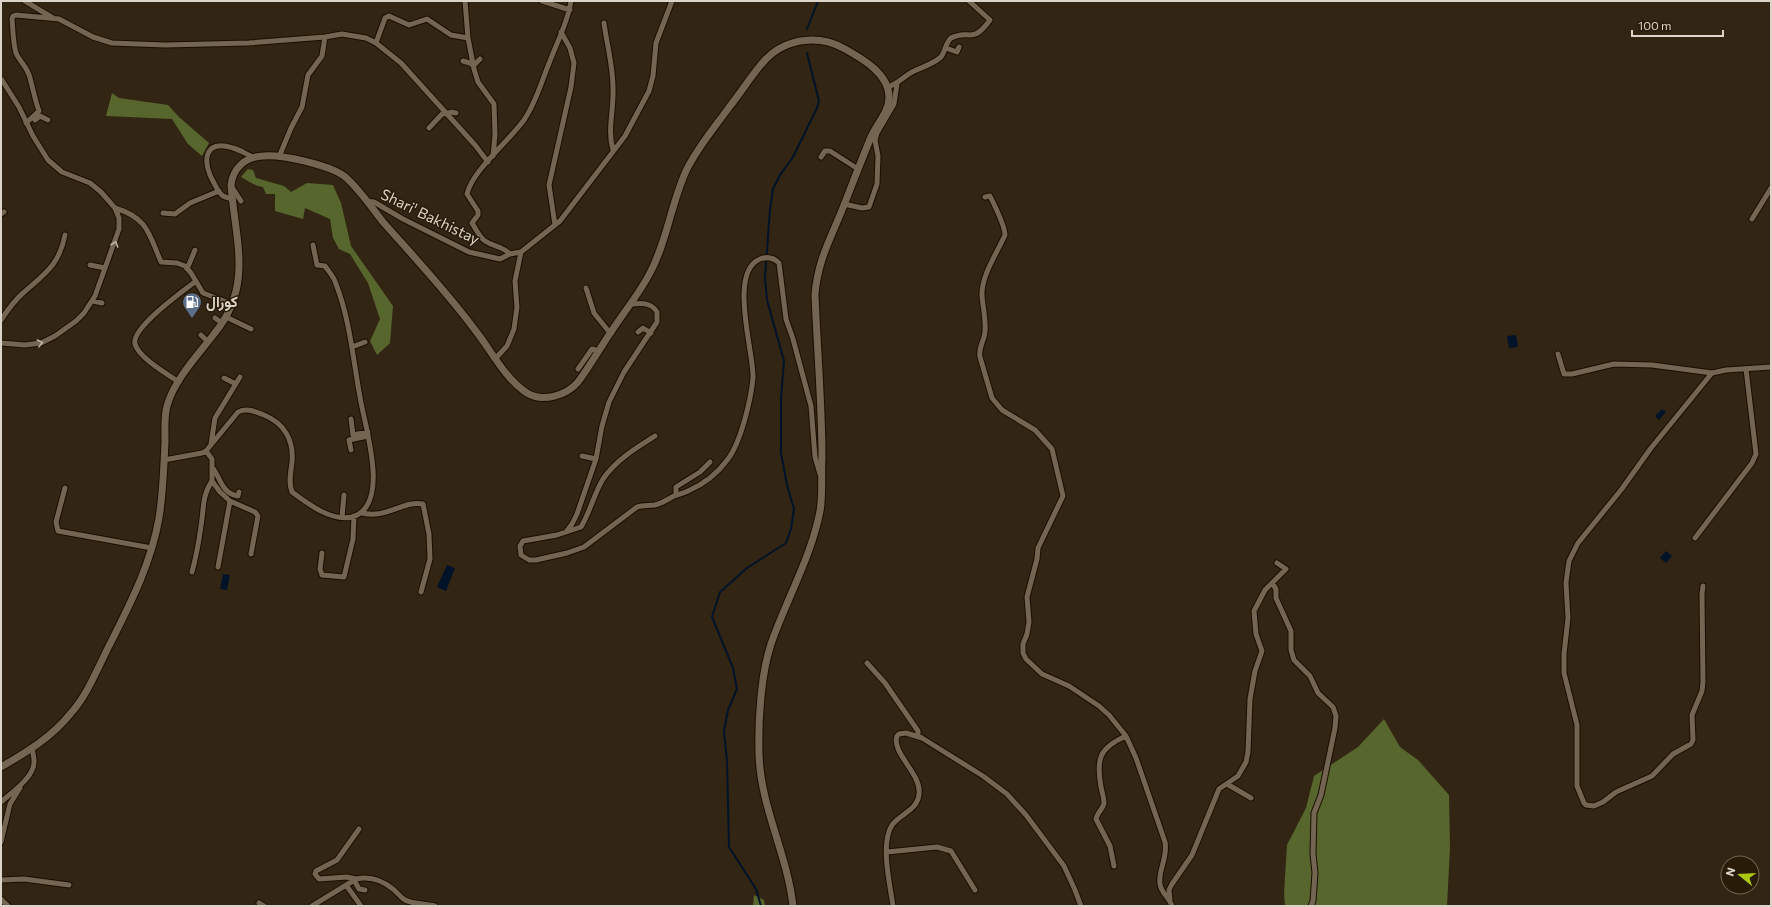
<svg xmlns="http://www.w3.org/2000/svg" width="1772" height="907" viewBox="0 0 1772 907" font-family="Commissioner,Vazirmatn,sans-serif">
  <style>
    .forest { fill: #57662d }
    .water { fill: #011328 }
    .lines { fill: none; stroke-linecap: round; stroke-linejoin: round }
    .stream { stroke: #011328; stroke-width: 2 }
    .street-casing { stroke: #190e00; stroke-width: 7 }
    .secondary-casing { stroke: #190e00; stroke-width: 9 }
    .street { stroke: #736551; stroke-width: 5 }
    .secondary { stroke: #736551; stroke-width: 7 }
    .oneway { stroke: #bcb3a5 }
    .labels { text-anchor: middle; stroke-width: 3; stroke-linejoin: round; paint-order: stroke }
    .street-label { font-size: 15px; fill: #dcd4c9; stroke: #281c09 }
    .poi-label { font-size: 15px; font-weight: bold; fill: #dcd4c9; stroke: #281c09; text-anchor: start }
  </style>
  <rect width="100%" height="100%" fill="#322513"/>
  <path class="forest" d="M 112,93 L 119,98 L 168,105 L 179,117 L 209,143 L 202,156 L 188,144 L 172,119 L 106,116 Z
    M 248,169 L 253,170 L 256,178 L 284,186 L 291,192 L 307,183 L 333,185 L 341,203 L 351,246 L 393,306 L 390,343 L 377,355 L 370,341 L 380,319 L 368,283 L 350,254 L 339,249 L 333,238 L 330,219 L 305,208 L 303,219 L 275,211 L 275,194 L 266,194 L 263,187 C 254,186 249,181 241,177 Z
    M 1384,719 L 1400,747 L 1418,760 L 1449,795 L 1450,847 L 1447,906 L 1285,906 L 1284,893 L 1287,845 L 1306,808 L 1314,776 L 1358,747 Z
    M 754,895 L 764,900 L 765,906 L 753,906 Z"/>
  <path class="water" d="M 1516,335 L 1518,347 L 1509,348 L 1507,336 Z
    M 1662,409 L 1666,412 L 1659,420 L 1655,416 Z
    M 1666,551 L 1672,556 L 1666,563 L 1660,558 Z
    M 447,565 L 455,568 L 446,591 L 437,587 Z
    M 223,574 L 230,575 L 227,590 L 220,589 Z"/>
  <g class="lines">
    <path class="stream" d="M 807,29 L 818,1
      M 761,906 L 756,889 L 729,847 L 727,761 L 724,731 L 728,710 L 737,689 L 733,668 L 712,617 L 720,592 L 747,568 L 786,543 L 791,529 L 794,509 L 787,485 L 781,453 L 781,398 L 784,361 L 767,300 L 765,277 L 770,209 L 773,189 L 780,175 L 793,157 L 817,108 L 819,101 L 807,53"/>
    <defs>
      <path id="street" d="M 25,1 L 53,18
        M 465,1 L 468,38 L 474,69 L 478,82 L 494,104 L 495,135 L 493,156
        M 542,1 L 570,10
        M 604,23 C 607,45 613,66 613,88 C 614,110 607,130 613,150
        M 376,43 L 385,18 L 389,16 L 409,25 L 427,19 L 451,35 L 468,38
        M 946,48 L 957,52 L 959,47
        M 463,61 L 473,64
        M 473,66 L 480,59
        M 888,87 C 899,83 904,76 914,71 C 923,67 933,64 941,57 C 945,52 946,42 951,38 C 970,28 971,46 990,20 L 969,1
        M 446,114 L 451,112 L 456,113
        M 35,120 L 40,116 L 48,120
        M 26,123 L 39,111 C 35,100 33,89 30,78 C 28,68 20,62 16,53 C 13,43 13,30 12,19 L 13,16 L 16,15 L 59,19 L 93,37 L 112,43 L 165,45 L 249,43 L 325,37 L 342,34 L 366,38 L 376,43 L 401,63 L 475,145 L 488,162
        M 429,128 L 444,112
        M 279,157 L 291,128 L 302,107 L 308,75 L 322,56 L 325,37
        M 821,157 L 825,151 L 830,151 L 858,169
        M 231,186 L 241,201
        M 985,197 L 990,196 C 994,204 1005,227 1005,235 C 997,253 981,276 982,296 C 983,308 986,319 985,331 C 985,340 978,347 980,357 L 992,398 L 1002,410 L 1035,430 L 1052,449 L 1063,496 L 1038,548 L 1037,559 L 1027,597 L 1029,622 L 1027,634 L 1023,644 L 1023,653 L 1026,659 L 1042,674 L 1069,686 L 1099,706 L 1109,715 L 1126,736 L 1136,758 L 1165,842 C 1168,858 1158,870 1160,884 C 1161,893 1169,897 1172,906
        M 232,199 C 229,198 225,197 223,196 C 219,193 216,187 214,183 C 202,163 203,138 233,148 C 240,150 246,154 253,157
        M 366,201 L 374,202 L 403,219 L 469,252 L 500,259 L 510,254 C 503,246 494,247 485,241 C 479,237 476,229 472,223 L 478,215 L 478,211 L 467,194 C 472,171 509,141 524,120 C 536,103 542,80 550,61 C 557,42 568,22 571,1
        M 844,204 L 862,208 L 869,207 L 877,184 L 878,156 L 875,140 L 877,133 L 894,104 L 897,84
        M 115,208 C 148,218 149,234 161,262 L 177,263 L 185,266 L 191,273 L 203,293 L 232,304
        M 163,213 L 175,214 L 190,203 L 219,191
        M 1,214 L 4,212
        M 1752,219 L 1771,188
        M 555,225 L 549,185 L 571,87 L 574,63 L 570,48 L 561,32
        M 510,254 L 521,252 L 560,221 L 625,136 L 649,91 L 653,76 L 656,43 L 672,1
        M 90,265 L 105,268
        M 187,269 L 195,250
        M 586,288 L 594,313 L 610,333
        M 93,301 L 102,303
        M 631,304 C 641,303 651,302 657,312 L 657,322 L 624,372 L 609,402 L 602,426 L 596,459 L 577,514 L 572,524 L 566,532 L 557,535 L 523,541 L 520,546 L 521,555 L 529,560 L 536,560 L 567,553 L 584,547 L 637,507 C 643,505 648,506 655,505 C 661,504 668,499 674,496 C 679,494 684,493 688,491 C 704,484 718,473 728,459 C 741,442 751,399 753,378 C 754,352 728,272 760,259 C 768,256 774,258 779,263 L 786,319 L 793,339 L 811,406 L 815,457 L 820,474
        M 226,317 L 251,329
        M 215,318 L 222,323
        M 1,320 C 7,311 14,301 22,294 C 44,274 59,266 65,235
        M 638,332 L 643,328 L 651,333
        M 201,335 L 208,342
        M 1,343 L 25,345 L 41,343 L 55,336 L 76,321 L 84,313 L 95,296 L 119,229 L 119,218 L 115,208 L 101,192 L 90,183 L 62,172 L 48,160 L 33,136 L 19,107 L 2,80
        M 352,347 L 365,342
        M 1558,354 L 1564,374 L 1572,374 L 1614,364 L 1652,365 L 1712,373 L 1726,370 L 1771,367
        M 495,359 L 507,346 L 514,329 L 517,307 L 515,281 L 521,252
        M 578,369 L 592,349 L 599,351
        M 224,378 L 236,384
        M 179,382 C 167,374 139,358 135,344 C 131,328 184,290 196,281
        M 351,419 L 353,435 L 368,432
        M 211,444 L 215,418 L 240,377
        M 351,450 L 349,440 L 368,436
        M 206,451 L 212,459 L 212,481 L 220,492 L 230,501 L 255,512 L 258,516 L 251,554
        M 582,456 L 596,459
        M 164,460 L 202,453 L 206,451 L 238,412 C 246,407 256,412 264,415 C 284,423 294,440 292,462 C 291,472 288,482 292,492 C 308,504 332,522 352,517 C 392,506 364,424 360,397 C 353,359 350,320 336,284 C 334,277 329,272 325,266 L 317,265 L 313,245
        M 212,467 C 221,478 221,493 238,496 L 239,492
        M 65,488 L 56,522 L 58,531 L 152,548
        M 676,495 L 676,487 L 700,472 L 710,462
        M 362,513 C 387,519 404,500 423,504 L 429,534 L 430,559 L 421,592
        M 342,517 L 344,495
        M 566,532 L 581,527 C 590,512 594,494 603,479 C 616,460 636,448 655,436
        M 1695,538 L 1752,463 L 1756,454 L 1746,369
        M 322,553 L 320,569 L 322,575 L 344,577 L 353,539 L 354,516
        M 218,567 L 230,501
        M 192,572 C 196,557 199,541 201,526 C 204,509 202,495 212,481
        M 1272,583 L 1276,589 L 1276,598 L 1291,631 L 1291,650 L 1294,660 L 1310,676 L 1318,693 L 1333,707 L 1336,716 L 1335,728 L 1321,795 L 1314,813 L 1313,854 L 1315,873 L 1313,901 L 1311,906
        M 1703,586 L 1702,594 L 1703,682 L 1702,691 L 1692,715 L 1693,740 L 1691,744 L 1673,754 L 1652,776 L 1616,792 L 1603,802 L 1594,806 L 1586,805 L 1584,803 L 1577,786 L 1577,725 L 1564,673 L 1564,654 L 1568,618 L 1566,583 L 1569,561 L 1578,543 L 1621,490 L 1651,448 L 1712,373
        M 867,663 L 885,683 L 918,731 L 918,737
        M 1227,784 L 1251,798
        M 1,802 C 11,793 35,777 34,761 C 34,758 33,753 32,749
        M 1,842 L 10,804 L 20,788
        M 887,852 L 937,847 L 951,851 L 975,890
        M 1114,866 L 1110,846 L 1096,819 C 1097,813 1103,809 1104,803 C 1104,798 1102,792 1101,787 C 1096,759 1099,748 1126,736
        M 356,879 L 347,877 L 319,879 L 315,874 L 316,871 L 337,860 L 359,829
        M 1,880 L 24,879 L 69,885
        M 354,880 L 359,889 L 365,890
        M 346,885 L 361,906
        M 1,899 L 8,906
        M 1170,900 L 1169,890 L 1172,884 L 1192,855 L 1219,789 L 1238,776 L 1246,762 L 1248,752 L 1250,699 L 1255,671 L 1262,651 L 1256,634 L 1254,611 L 1265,590 L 1286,569 L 1277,563
        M 259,903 L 264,906
        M 312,906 L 356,879 C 369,876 382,880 393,889 C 397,892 400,897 405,900 C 412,904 427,904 435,906
        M 893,906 C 890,884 880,844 892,825 C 900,814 918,810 919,794 C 922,774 891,753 897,736 L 899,734 L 906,733 L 922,738 L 983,776 L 1007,794 L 1026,815 L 1064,866 L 1075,890 L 1081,906"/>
      <path id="secondary" d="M 1,767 C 27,752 52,737 71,713 C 87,695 96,672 107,650 C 128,608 151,565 159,518 C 163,493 164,467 165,442 C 165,430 164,417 167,406 C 174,380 198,355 214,334 C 254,286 235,240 231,185 C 233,168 245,157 263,156 C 281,154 329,165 344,176 C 357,186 372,208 383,222 C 414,257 447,292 475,330 C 491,350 505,379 527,393 C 543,403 567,395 578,382 C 590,366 600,348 611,332 C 624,312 639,294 650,273 C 667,241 671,204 686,171 C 697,148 715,127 730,106 C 742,91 753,73 766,59 C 788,37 820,35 845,49 C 863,59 889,74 889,97 C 889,112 877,123 871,137 C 861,161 852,185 842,210 C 830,240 818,260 815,294 C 817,349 822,403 822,458 C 821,475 823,494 820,511 C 811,558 786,600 771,644 C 761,674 758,721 759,753 C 760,806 787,853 793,906"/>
    </defs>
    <use href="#street" class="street-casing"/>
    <use href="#secondary" class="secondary-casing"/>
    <use href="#street" class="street"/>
    <use href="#secondary" class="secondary"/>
  </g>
  <defs><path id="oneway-chevron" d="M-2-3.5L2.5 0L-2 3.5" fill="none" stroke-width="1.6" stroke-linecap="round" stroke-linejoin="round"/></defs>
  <g class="oneway">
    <use href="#oneway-chevron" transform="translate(115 244) rotate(-71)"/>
    <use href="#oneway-chevron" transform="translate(40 343) rotate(-14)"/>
  </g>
  <defs>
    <symbol id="fuel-pin" viewBox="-11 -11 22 30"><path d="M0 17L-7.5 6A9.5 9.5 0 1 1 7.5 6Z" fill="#5c6f8a" stroke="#281c09"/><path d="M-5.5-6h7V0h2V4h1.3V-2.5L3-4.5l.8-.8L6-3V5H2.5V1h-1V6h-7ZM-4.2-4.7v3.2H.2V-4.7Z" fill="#fff"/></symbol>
  </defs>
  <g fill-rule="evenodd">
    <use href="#fuel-pin" x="181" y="291" width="22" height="30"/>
  </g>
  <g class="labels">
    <g class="street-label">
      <text transform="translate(430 217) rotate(26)" y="5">Shari' Bakhistay</text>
    </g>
    <g class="poi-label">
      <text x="206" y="307">كورال</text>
    </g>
  </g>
  <rect width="1772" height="907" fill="none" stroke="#dcd4c9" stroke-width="4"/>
  <g transform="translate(1740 875) rotate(288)"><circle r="19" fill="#281c09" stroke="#706656"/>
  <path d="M0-3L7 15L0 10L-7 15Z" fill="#adc60e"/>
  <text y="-6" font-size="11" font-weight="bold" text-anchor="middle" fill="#dcd4c9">N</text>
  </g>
  <path d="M1632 30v6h91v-6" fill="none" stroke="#dcd4c9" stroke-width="2"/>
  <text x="1638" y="30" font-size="12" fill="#dcd4c9" stroke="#281c09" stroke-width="3" paint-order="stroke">100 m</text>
</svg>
